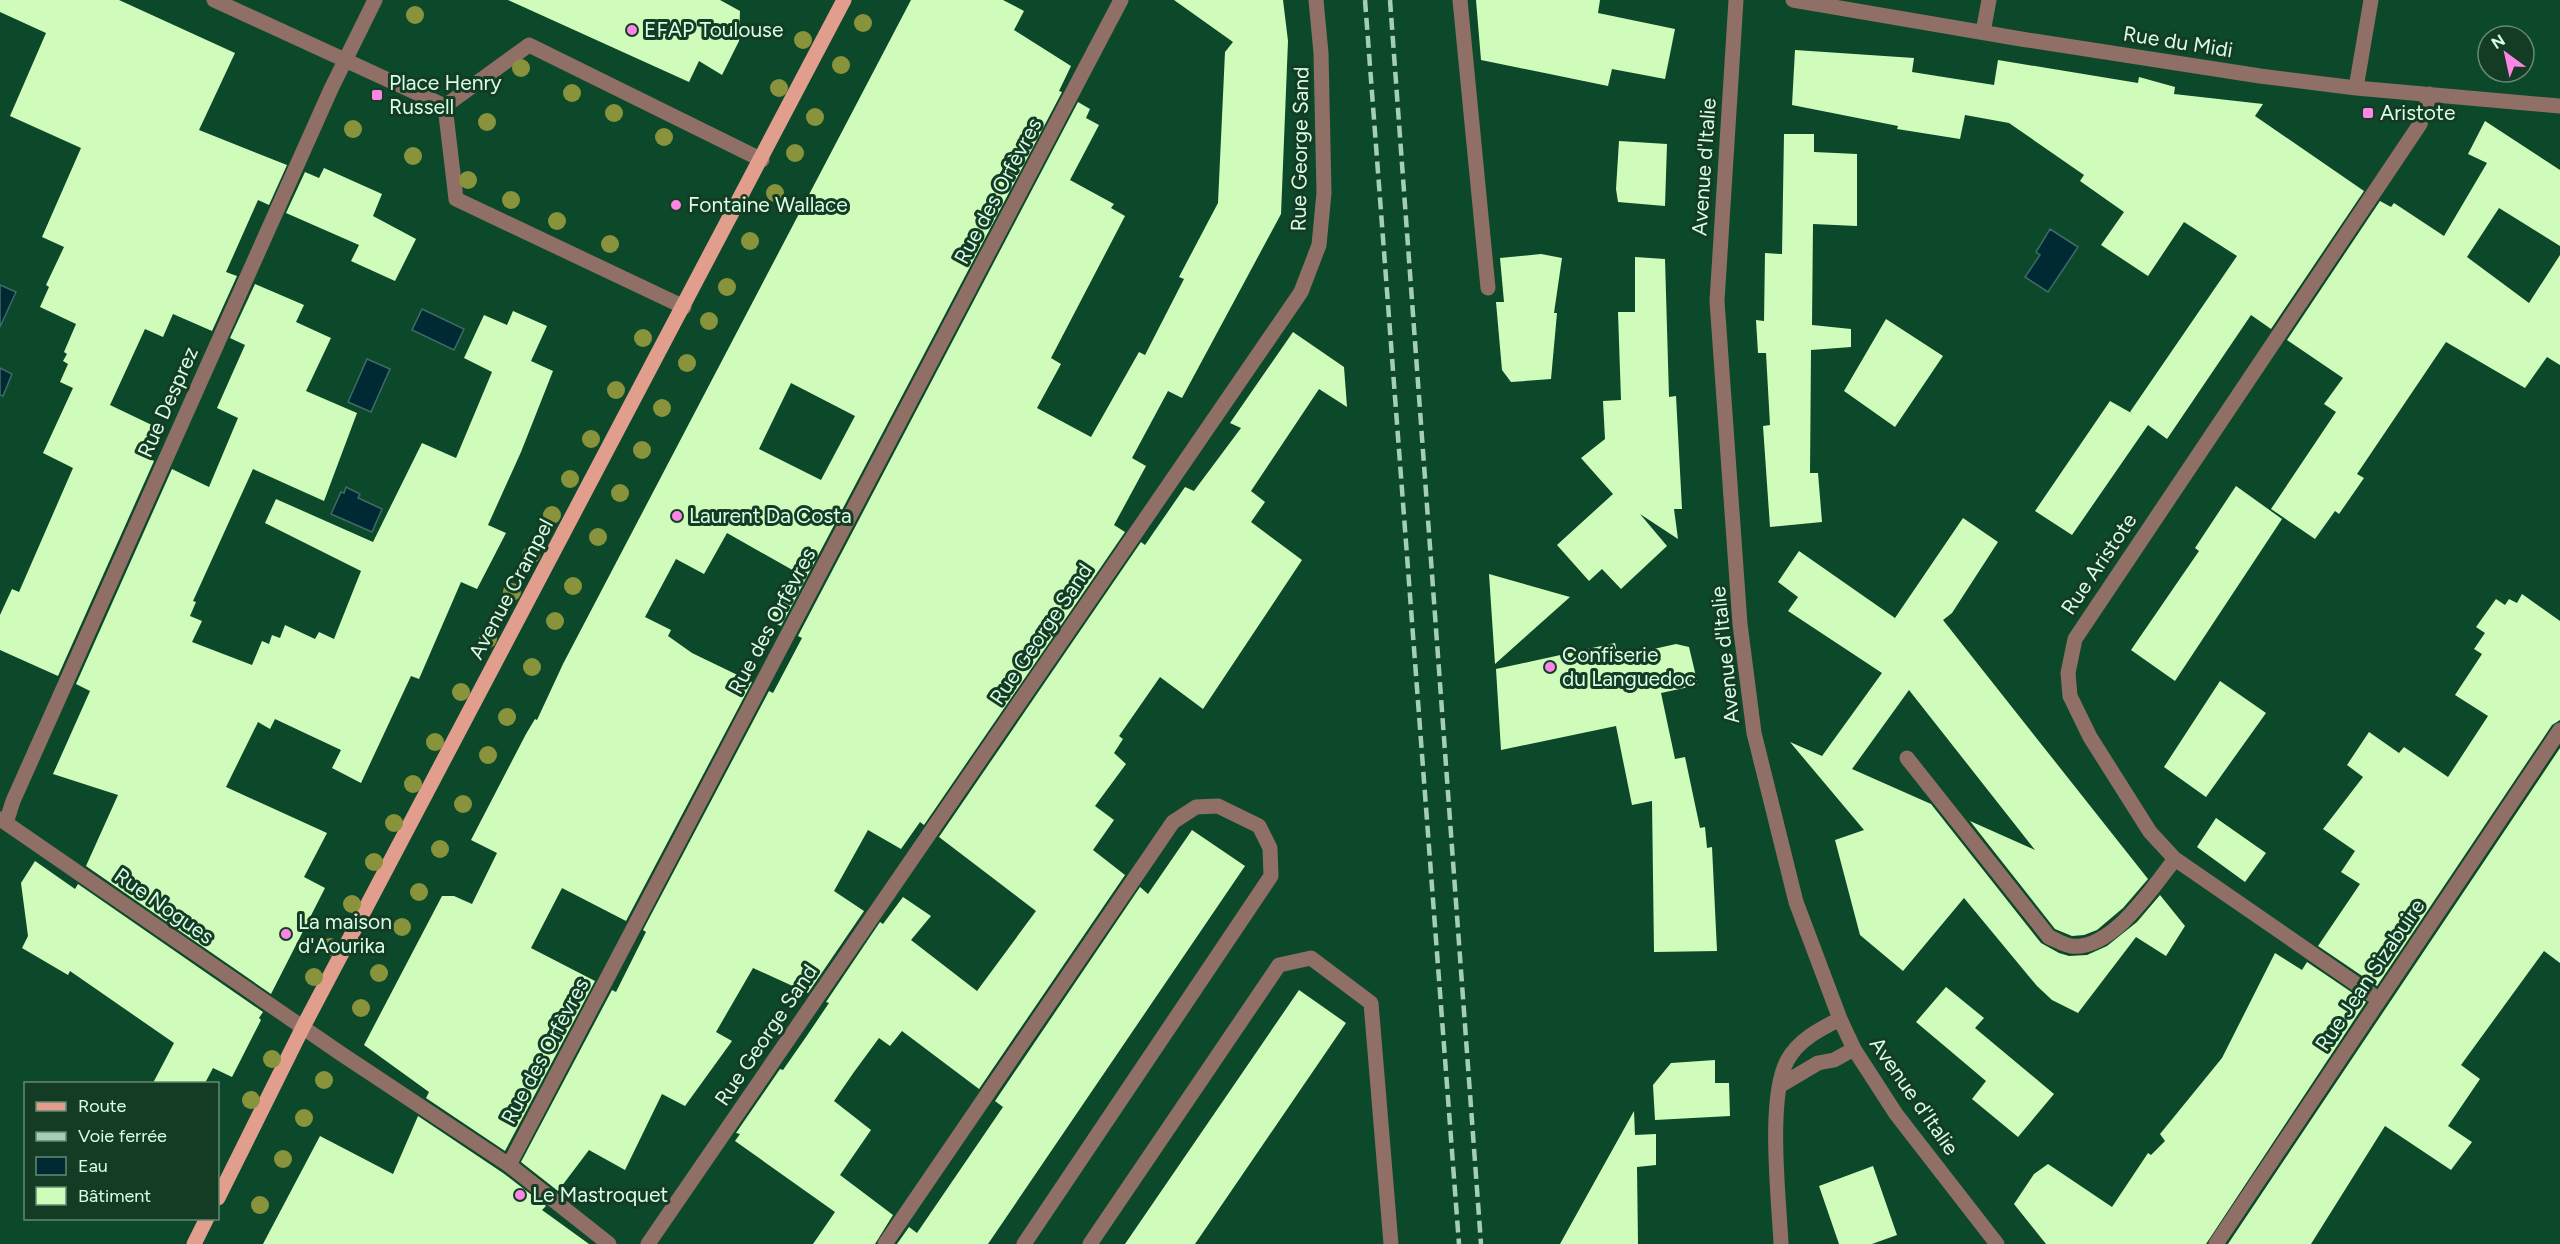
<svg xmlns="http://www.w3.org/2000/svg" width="2560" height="1244" viewBox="0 0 2560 1244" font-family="Figtree,sans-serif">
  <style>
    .water { fill: #002a33; stroke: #416a68; stroke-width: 1.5 }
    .building { fill: #d0fcbb; fill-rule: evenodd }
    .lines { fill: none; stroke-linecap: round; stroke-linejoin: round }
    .minor { stroke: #906f66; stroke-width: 15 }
    .major { stroke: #e19e8c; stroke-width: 15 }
    .rail { stroke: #a4cfb5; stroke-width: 4.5; stroke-dasharray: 12 6; stroke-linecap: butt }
    .tree { fill: #89933c }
    .poi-dot { fill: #fc86e3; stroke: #143c25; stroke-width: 2 }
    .labels { text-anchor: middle; stroke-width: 6; stroke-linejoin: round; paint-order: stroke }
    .poi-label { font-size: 21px; fill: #d9fee5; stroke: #143c25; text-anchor: start }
    .street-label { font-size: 21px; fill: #d9fee5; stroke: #143c25 }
  </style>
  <rect width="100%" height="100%" fill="#0c492a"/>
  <path class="water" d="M 2050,229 L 2078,247 L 2048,292 L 2025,277 L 2040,255 L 2036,252 Z
    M 0,285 L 16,292 L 0,327 Z
    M 422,309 L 464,329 L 454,350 L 412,330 Z
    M 367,359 L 390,369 L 371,412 L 348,402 Z
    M 0,368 L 12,374 L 3,396 L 0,395 Z
    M 346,487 L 360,494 L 358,498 L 382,509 L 372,532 L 331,514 L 341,492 L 344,493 Z"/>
  <path class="building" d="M 0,0 L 119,0 L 235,53 L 199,130 L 287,165 L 269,205 L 258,200 L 226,272 L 237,276 L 212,331 L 173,314 L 163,337 L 145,329 L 110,405 L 156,427 L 143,455 L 154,461 L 58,676 L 0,650 L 0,615 L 12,589 L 19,592 L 73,468 L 43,453 L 73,388 L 60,382 L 68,364 L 63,361 L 67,354 L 64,352 L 76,324 L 40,307 L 49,287 L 46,285 L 64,247 L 42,237 L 81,148 L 10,116 L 46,33 L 0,12 Z
    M 508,0 L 720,0 L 740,11 L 739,41 L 722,75 L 699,61 L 689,82 Z
    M 911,0 L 1003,0 L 1024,11 L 1014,30 L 1071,66 L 1059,91 L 1062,92 L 781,626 L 769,620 L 796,572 L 727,533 L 704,574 L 676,559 L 645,617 L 671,630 L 668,636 L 692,653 L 752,682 L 626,921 L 562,888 L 531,948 L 595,981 L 505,1151 L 426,1098 L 429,1092 L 364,1045 L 442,896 L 454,896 L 472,904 L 497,853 L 471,840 L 526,734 L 535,719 L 537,720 L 563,664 ZM 791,383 L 855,416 L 821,480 L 759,449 Z
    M 1174,0 L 1283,0 L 1288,41 L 1281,214 L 1182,398 L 1168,391 L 1132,458 L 1146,466 L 1114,525 L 1125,532 L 924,825 L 920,822 L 901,849 L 868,830 L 834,891 L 864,911 L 808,993 L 753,968 L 716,1032 L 732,1041 L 685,1106 L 662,1094 L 625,1170 L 589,1150 L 558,1191 L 521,1162 L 612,990 L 616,992 L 646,932 L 643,930 L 769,691 L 773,693 L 802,638 L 798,636 L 1078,102 L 1090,109 L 1086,118 L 1099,125 L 1070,180 L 1114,204 L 1111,208 L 1125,216 L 1051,358 L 1061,364 L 1037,408 L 1091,437 L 1139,352 L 1145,355 L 1184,279 L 1179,277 L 1218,203 L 1225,52 L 1233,42 Z
    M 1476,0 L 1600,0 L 1598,13 L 1675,29 L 1665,79 L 1612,69 L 1608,86 L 1481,60 Z
    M 1795,50 L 1914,58 L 1912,72 L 1994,85 L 1998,60 L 2138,83 L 2139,77 L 2175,87 L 2174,94 L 2263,104 L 2255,116 L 2364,191 L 2271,329 L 2251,315 L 2167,439 L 2148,425 L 2072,535 L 2035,511 L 2110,401 L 2133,414 L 2130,412 L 2237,256 L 2184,222 L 2148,276 L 2101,245 L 2124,212 L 2080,181 L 2084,175 L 2009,123 L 1965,115 L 1960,139 L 1897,129 L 1898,126 L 1792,105 Z
    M 2485,121 L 2560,170 L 2560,246 L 2499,208 L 2467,257 L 2529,303 L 2560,255 L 2560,365 L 2547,357 L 2525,388 L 2446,342 L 2357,474 L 2364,478 L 2339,514 L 2335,511 L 2315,539 L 2271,509 L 2336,412 L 2324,404 L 2343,378 L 2287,340 L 2380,201 L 2391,207 L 2394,203 L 2444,236 L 2487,163 L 2468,154 Z
    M 1784,134 L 1814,134 L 1814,152 L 1857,154 L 1857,226 L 1813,224 L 1812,325 L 1851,329 L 1851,347 L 1811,350 L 1810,473 L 1818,473 L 1822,522 L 1770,527 L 1763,426 L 1770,425 L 1766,353 L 1758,353 L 1756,320 L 1764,321 L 1765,253 L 1782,254 Z
    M 1619,141 L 1667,144 L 1665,206 L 1618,202 L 1616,189 Z
    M 324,168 L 382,194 L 373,216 L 416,239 L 395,281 L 351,261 L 359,245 L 286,213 L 305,172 L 319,178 Z
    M 1541,254 L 1562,258 L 1554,313 L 1557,313 L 1551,379 L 1511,382 L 1502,370 L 1496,302 L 1504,302 L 1500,258 Z
    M 1635,257 L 1665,259 L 1669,397 L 1676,396 L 1682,509 L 1674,509 L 1678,539 L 1640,514 L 1667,546 L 1621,589 L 1602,569 L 1589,581 L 1557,545 L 1613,494 L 1581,458 L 1605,439 L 1603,401 L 1621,400 L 1618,312 L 1635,312 Z
    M 255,284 L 304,305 L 296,322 L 331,338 L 306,391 L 357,413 L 324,501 L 253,469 L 193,601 L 196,602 L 190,616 L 202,621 L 192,642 L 252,665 L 262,641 L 269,644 L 272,635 L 280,638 L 285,625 L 315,639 L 319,632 L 334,639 L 361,571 L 265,523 L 276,499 L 373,542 L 422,443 L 456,458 L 492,372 L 464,358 L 484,315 L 507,325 L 513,311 L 547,326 L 531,361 L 553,371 L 521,452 L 488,525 L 506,533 L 477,589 L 461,582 L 419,679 L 411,676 L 361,783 L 332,768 L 341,750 L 275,719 L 270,729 L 258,722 L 226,787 L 327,833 L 304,877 L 325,888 L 271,994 L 86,866 L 118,795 L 53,774 L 90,691 L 76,684 L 172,469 L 209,487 L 238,418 L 217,408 L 245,345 L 230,338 Z
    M 1886,319 L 1943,356 L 1895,427 L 1844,391 Z
    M 1293,332 L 1344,367 L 1347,407 L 1319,389 L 1251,491 L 1265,502 L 1251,522 L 1302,560 L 1203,709 L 1160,677 L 1119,736 L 1123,739 L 1114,753 L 1126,764 L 1095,806 L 1114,820 L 1093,850 L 1125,875 L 979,1089 L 902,1031 L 890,1046 L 879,1038 L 854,1072 L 834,1101 L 871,1130 L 840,1175 L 893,1215 L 875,1244 L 813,1244 L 835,1212 L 735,1141 L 740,1134 L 736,1133 L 780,1069 L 783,1070 L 806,1037 L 829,1003 L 826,1002 L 880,922 L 883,924 L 903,897 L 931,916 L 911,940 L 977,991 L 1036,911 L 939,837 L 1141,542 L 1145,545 L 1185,487 L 1194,491 L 1241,428 L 1230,423 Z
    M 2236,486 L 2282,519 L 2175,681 L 2131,650 L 2199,551 L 2195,548 Z
    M 1963,518 L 1998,542 L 1952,613 L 1943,620 L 2148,879 L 2123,908 L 2097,930 L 2084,935 L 2072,936 L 2055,929 L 1970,821 L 2035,850 L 1909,690 L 1852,769 L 1931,804 L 2041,943 L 2059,953 L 2069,956 L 2087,955 L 2107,946 L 2137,922 L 2160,895 L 2185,926 L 2166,956 L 2136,937 L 2078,1013 L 2052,1000 L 2037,986 L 1964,898 L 1903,971 L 1860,935 L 1835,840 L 1864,830 L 1790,742 L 1822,756 L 1882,673 L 1788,611 L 1798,597 L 1778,582 L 1799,551 L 1895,618 Z
    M 1489,574 L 1570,597 L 1495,664 Z
    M 2522,594 L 2560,621 L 2560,720 L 2552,725 L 2377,986 L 2318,946 L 2360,884 L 2341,872 L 2355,851 L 2323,829 L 2363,777 L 2347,765 L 2369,732 L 2399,753 L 2404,747 L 2448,777 L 2488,716 L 2455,695 L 2482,654 L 2474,649 L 2485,633 L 2476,627 L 2496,599 L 2505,605 L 2509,599 L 2517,603 Z
    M 1615,643 L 1618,657 L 1676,644 L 1689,647 L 1698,685 L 1661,693 L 1675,759 L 1685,757 L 1700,828 L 1705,827 L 1707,848 L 1712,847 L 1717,951 L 1654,952 L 1652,801 L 1632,805 L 1616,726 L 1501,750 L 1496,669 Z
    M 2220,681 L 2266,713 L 2206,797 L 2164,767 Z
    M 2560,748 L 2560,963 L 2544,951 L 2461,1065 L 2480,1079 L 2448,1126 L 2472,1142 L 2451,1170 L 2385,1126 L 2311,1244 L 2228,1244 Z
    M 2216,818 L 2266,853 L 2245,882 L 2197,847 Z
    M 1192,830 L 1245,866 L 988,1244 L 897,1244 L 909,1227 L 917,1233 L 1003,1107 L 995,1101 L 1140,887 L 1148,894 Z
    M 35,861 L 75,889 L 78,884 L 263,1012 L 259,1018 L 261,1020 L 232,1077 L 213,1068 L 205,1083 L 153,1083 L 174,1043 L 70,971 L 68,975 L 22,948 L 28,936 L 21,883 Z
    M 2275,953 L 2302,970 L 2307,962 L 2366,1002 L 2206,1244 L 2046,1244 L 2014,1204 L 2034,1174 L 2048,1164 L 2112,1207 L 2148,1153 L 2151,1155 L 2165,1141 L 2160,1134 L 2222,1058 Z
    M 1946,987 L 1984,1018 L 1975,1028 L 2054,1094 L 2018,1137 L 1972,1099 L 1986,1081 L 1916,1022 Z
    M 1299,990 L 1346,1023 L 1195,1244 L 1125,1244 Z
    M 1715,1060 L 1715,1083 L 1729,1083 L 1730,1116 L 1655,1120 L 1653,1085 L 1671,1063 Z
    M 1634,1111 L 1635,1135 L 1656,1134 L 1656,1165 L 1637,1167 L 1638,1244 L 1560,1244 Z
    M 418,1116 L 503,1173 L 546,1206 L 542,1210 L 589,1244 L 263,1244 L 320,1136 L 393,1174 Z
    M 1873,1166 L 1897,1235 L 1872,1244 L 1839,1244 L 1819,1186 Z"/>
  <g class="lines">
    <path class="minor" d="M 214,0 L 445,106
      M 1460,0 L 1488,288
      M 1736,0 L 1717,301 L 1740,624 L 1754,733 L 1796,902 L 1840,1019 L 1854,1049 L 1896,1114 L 1997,1244
      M 1793,0 L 2021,39 L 2260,76 L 2356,88 L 2560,106
      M 1983,32 L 1989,0
      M 2356,88 L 2371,0
      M 445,106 L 529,45 L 762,160
      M 445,106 L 456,199 L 684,307
      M 1907,758 L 2049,937 C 2056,940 2064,945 2071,946 C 2112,951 2153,887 2175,859
      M 0,819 L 340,1053 L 509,1165 L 609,1244
      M 6,823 L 13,801 L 331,89 L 375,0
      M 2378,999 L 2175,859 L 2150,832 L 2090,737 L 2070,696 L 2068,673 L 2075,639 L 2420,124 L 2430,94
      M 1781,1085 L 1818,1063 L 1834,1060 L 1854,1049
      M 509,1165 L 1121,0
      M 648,1244 L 1301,292 L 1319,245 L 1324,193 L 1321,53 L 1316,0
      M 885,1244 L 1173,822 L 1196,807 L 1218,806 L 1259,826 L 1270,848 L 1271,876 L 1024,1244
      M 1090,1244 L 1279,965 L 1311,958 L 1371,1003 L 1391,1244
      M 1781,1244 C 1779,1199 1767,1099 1787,1061 C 1798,1040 1820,1029 1840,1019
      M 2216,1244 L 2560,730"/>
    <path class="major" d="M 218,1198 L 303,1027 L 844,0
      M 194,1244 L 207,1218"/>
    <path class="rail" d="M 1365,0 L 1459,1244
      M 1390,0 L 1481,1244"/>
  </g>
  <g class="tree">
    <circle cx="415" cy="15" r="9"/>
    <circle cx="863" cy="23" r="9"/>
    <circle cx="803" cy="40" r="9"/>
    <circle cx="841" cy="65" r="9"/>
    <circle cx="521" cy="68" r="9"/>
    <circle cx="779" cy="88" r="9"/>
    <circle cx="572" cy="93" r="9"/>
    <circle cx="614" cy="113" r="9"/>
    <circle cx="815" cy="117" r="9"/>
    <circle cx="487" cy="122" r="9"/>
    <circle cx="353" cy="129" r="9"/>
    <circle cx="664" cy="137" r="9"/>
    <circle cx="795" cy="153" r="9"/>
    <circle cx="413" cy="156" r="9"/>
    <circle cx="468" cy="180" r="9"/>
    <circle cx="775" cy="193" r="9"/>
    <circle cx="511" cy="200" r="9"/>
    <circle cx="557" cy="221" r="9"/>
    <circle cx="750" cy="241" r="9"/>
    <circle cx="610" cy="244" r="9"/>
    <circle cx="727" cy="287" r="9"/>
    <circle cx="709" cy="321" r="9"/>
    <circle cx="643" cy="338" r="9"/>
    <circle cx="687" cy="363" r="9"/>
    <circle cx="616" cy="390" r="9"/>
    <circle cx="662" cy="408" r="9"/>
    <circle cx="591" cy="439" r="9"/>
    <circle cx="642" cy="450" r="9"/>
    <circle cx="570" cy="479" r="9"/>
    <circle cx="620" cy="493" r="9"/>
    <circle cx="552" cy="515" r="9"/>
    <circle cx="598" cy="537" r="9"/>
    <circle cx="531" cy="555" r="9"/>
    <circle cx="573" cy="586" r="9"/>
    <circle cx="512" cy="592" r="9"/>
    <circle cx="555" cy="621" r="9"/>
    <circle cx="488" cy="639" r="9"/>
    <circle cx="532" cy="667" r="9"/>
    <circle cx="461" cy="692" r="9"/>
    <circle cx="507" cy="717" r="9"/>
    <circle cx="435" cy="742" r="9"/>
    <circle cx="488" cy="755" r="9"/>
    <circle cx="413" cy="784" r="9"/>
    <circle cx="463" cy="804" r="9"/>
    <circle cx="394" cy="823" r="9"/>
    <circle cx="440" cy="849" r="9"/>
    <circle cx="374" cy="862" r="9"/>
    <circle cx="419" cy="892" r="9"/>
    <circle cx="352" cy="904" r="9"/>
    <circle cx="402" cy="927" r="9"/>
    <circle cx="330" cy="947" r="9"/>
    <circle cx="379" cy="973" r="9"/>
    <circle cx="314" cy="977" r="9"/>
    <circle cx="361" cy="1008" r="9"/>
    <circle cx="272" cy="1059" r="9"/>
    <circle cx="324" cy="1080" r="9"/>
    <circle cx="251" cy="1100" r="9"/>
    <circle cx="304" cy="1118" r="9"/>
    <circle cx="283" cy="1159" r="9"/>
    <circle cx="260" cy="1205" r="9"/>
  </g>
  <g class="poi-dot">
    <circle cx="632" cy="30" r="6"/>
    <rect x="371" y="89" width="12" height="12" rx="3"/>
    <rect x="2362" y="107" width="12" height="12" rx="3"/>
    <circle cx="676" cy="205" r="6"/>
    <circle cx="677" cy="516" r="6"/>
    <circle cx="1550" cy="667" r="6"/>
    <circle cx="286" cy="934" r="6"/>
    <circle cx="520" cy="1195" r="6"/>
  </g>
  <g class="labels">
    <g class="poi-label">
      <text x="644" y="37">EFAP Toulouse</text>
      <text x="389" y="90">Place Henry<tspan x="389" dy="24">Russell</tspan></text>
      <text x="2380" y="120">Aristote</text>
      <text x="688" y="212">Fontaine Wallace</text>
      <text x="689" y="523">Laurent Da Costa</text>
      <text x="1562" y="662">Confiserie<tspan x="1562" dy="24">du Languedoc</tspan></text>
      <text x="298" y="929">La maison<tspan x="298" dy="24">d'Aourika</tspan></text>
      <text x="532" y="1202">Le Mastroquet</text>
    </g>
    <g class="street-label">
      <text transform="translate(2178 42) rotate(9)" y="7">Rue du Midi</text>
      <text transform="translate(1300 149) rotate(-89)" y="7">Rue George Sand</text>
      <text transform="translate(1704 167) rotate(-86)" y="7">Avenue d'Italie</text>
      <text transform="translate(998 191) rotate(-62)" y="7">Rue des Orfèvres</text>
      <text transform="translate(168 402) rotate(-66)" y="7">Rue Desprez</text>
      <text transform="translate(2099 564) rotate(-56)" y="7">Rue Aristote</text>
      <text transform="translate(511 589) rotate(-62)" y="7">Avenue Crampel</text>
      <text transform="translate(772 621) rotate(-62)" y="7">Rue des Orfèvres</text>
      <text transform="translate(1041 634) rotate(-56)" y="7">Rue George Sand</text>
      <text transform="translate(1725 655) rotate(-96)" y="7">Avenue d'Italie</text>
      <text transform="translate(164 906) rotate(35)" y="7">Rue Nogues</text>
      <text transform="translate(2370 975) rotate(-56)" y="7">Rue Jean Sizabuire</text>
      <text transform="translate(766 1035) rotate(-56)" y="7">Rue George Sand</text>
      <text transform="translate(545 1051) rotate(-62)" y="7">Rue des Orfèvres</text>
      <text transform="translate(1914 1096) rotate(55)" y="7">Avenue d'Italie</text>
    </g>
  </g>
  <rect x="24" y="1082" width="195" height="138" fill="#143c25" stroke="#638a72" stroke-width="1.5"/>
  <rect x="36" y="1102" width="30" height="9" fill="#e19e8c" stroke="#638a72" stroke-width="1.5"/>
  <text x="78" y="1112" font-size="18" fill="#d9fee5">Route</text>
  <rect x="36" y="1132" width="30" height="9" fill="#a4cfb5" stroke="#638a72" stroke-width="1.5"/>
  <text x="78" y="1142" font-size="18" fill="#d9fee5">Voie ferrée</text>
  <rect x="36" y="1157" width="30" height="18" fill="#002a33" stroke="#638a72" stroke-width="1.5"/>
  <text x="78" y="1172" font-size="18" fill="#d9fee5">Eau</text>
  <rect x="36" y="1187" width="30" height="18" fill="#d0fcbb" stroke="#638a72" stroke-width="1.5"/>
  <text x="78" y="1202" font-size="18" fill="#d9fee5">Bâtiment</text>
  <g transform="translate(2506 54) rotate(327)"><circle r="28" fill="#143c25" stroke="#638a72" stroke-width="1.5"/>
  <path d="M0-4.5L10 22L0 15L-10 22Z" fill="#fc86e3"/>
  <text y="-9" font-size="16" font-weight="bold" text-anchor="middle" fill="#d9fee5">N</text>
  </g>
</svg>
